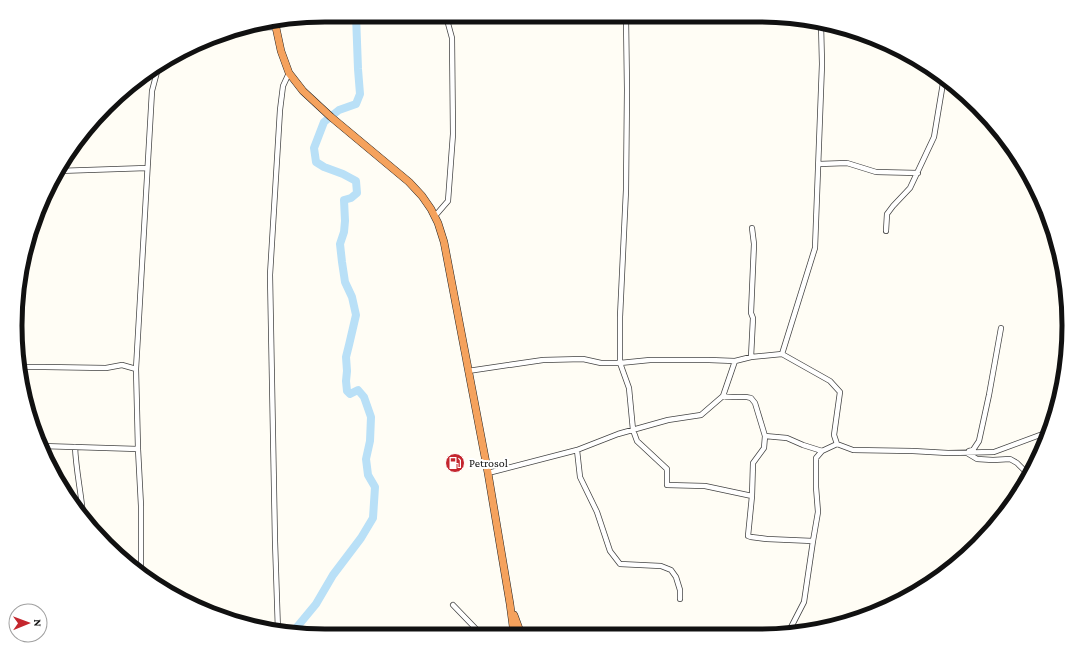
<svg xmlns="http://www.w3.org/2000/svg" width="1084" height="651" viewBox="0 0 1084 651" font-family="'Crimson Pro',serif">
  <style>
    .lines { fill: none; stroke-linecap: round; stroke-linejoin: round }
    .river { stroke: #b9e0f7; stroke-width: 8 }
    .minor-casing { stroke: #444; stroke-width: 6 }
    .highway-casing { stroke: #222; stroke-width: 8 }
    .minor { stroke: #fff; stroke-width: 4.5 }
    .highway { stroke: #f5a25d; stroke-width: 7 }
    .labels { text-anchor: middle; stroke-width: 4; stroke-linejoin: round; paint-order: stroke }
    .poi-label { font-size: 12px; fill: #111; stroke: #fff; text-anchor: start }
    .rim { fill: none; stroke: #111; stroke-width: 5 }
  </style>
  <rect width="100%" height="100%" fill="#fffdf5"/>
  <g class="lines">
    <path class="river" d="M 292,633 L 316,604 L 333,575 L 361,538 L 373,518 L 375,487 L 368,475 L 366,459 L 370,441 L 371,417 L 364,397 L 358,390 L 350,394 L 347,391 L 346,381 L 347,371 L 346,357 L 349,345 L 356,315 L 352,297 L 345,282 L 342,262 L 340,244 L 344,232 L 345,221 L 344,200 L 351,198 L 357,193 L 356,181 L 343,174 L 324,167 L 316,162 L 314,148 L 324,122 L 339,110 L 356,104 L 360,94 L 358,69 L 356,15"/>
    <defs>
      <path id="minor" d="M 626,17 L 627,90 L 626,190 L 620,317 L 620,363 L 629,388 L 633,430 L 637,441 L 667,469 L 667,485 L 705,486 L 752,496
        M 248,28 L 276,27
        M 819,164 L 847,163 L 876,172 L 918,173
        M 58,171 L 147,168
        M 435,216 L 448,201 L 453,134 L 452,38 L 446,16
        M 886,231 L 887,214 L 893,206 L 910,188 L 934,137 L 944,77
        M 782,354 L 815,248 L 822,64 L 821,24
        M 751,357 L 753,318 L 751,313 L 754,244 L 752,228
        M 22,367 L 45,367 L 106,368 L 122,365 L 136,369
        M 468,371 L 543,360 L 583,359 L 601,363 L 620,363 L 650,360 L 709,360 L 735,361
        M 723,396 C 732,399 742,395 751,398 L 755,403 L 765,436 L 764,448 L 753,463 L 752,496 L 748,536 L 751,537 L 767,539 L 813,541
        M 765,436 L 787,438 L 803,445 L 822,451 L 837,444
        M 42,446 L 138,449
        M 75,447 C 76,470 81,492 83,515
        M 577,450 L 580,477 L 597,512 L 610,551 L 620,564 L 661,566 L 671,570 L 676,577 L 680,590 L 680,599
        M 969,451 L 973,450 L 979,441 L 989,395 L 1001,328
        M 967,453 L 977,459 L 993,460 L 1010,459 L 1017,463 L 1027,473 L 1030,474
        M 488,473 L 577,450 L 618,434 L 668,420 L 701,415 L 723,396 L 735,361 L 751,357 L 782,354 L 830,381 L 840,392 L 834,435 L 837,444 L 853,450 L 913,451 L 948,453 L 994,452 L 1048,432
        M 141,574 L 141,506 L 138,449 L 136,369 L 152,91 L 158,68
        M 453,605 L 479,632 L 479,634
        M 278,631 L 275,541 L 270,275 L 280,110 L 283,86 L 289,73
        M 788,633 L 804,602 L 813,541 L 818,512 L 816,487 L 816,458 L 822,451"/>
      <path id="highway" d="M 275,23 L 281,51 L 289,73 L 303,91 L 331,117 L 409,182 L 422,196 L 431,209 L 438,223 L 444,242 L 488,473 L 510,604 L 514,634
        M 514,615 L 521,634"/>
    </defs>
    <use href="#minor" class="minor-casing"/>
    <use href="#highway" class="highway-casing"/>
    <use href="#minor" class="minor"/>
    <use href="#highway" class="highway"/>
  </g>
  <defs>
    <symbol id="fuel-disc" viewBox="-11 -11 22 22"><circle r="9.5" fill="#c4262e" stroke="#fff"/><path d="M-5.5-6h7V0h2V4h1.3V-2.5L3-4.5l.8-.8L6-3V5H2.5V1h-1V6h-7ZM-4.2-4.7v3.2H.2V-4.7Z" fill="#fff"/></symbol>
  </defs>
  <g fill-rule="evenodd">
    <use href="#fuel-disc" x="444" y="452" width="22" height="22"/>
  </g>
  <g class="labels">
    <g class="poi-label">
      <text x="469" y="467">Petrosol</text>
    </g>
  </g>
  <path d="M0 0H1084V651H0ZM325 22H759A303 303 0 0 1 1062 325V326A303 303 0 0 1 759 629H325A303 303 0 0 1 22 326V325A303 303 0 0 1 325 22Z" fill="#fff" fill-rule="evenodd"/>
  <path class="rim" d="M325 22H759A303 303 0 0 1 1062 325V326A303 303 0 0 1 759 629H325A303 303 0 0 1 22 326V325A303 303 0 0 1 325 22Z"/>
  <g transform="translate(28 623) rotate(89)"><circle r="19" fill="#ffffff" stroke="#a0a0a0"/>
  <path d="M0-3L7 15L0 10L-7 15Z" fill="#c4262e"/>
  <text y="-6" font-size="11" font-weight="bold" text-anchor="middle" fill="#111111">N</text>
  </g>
</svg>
